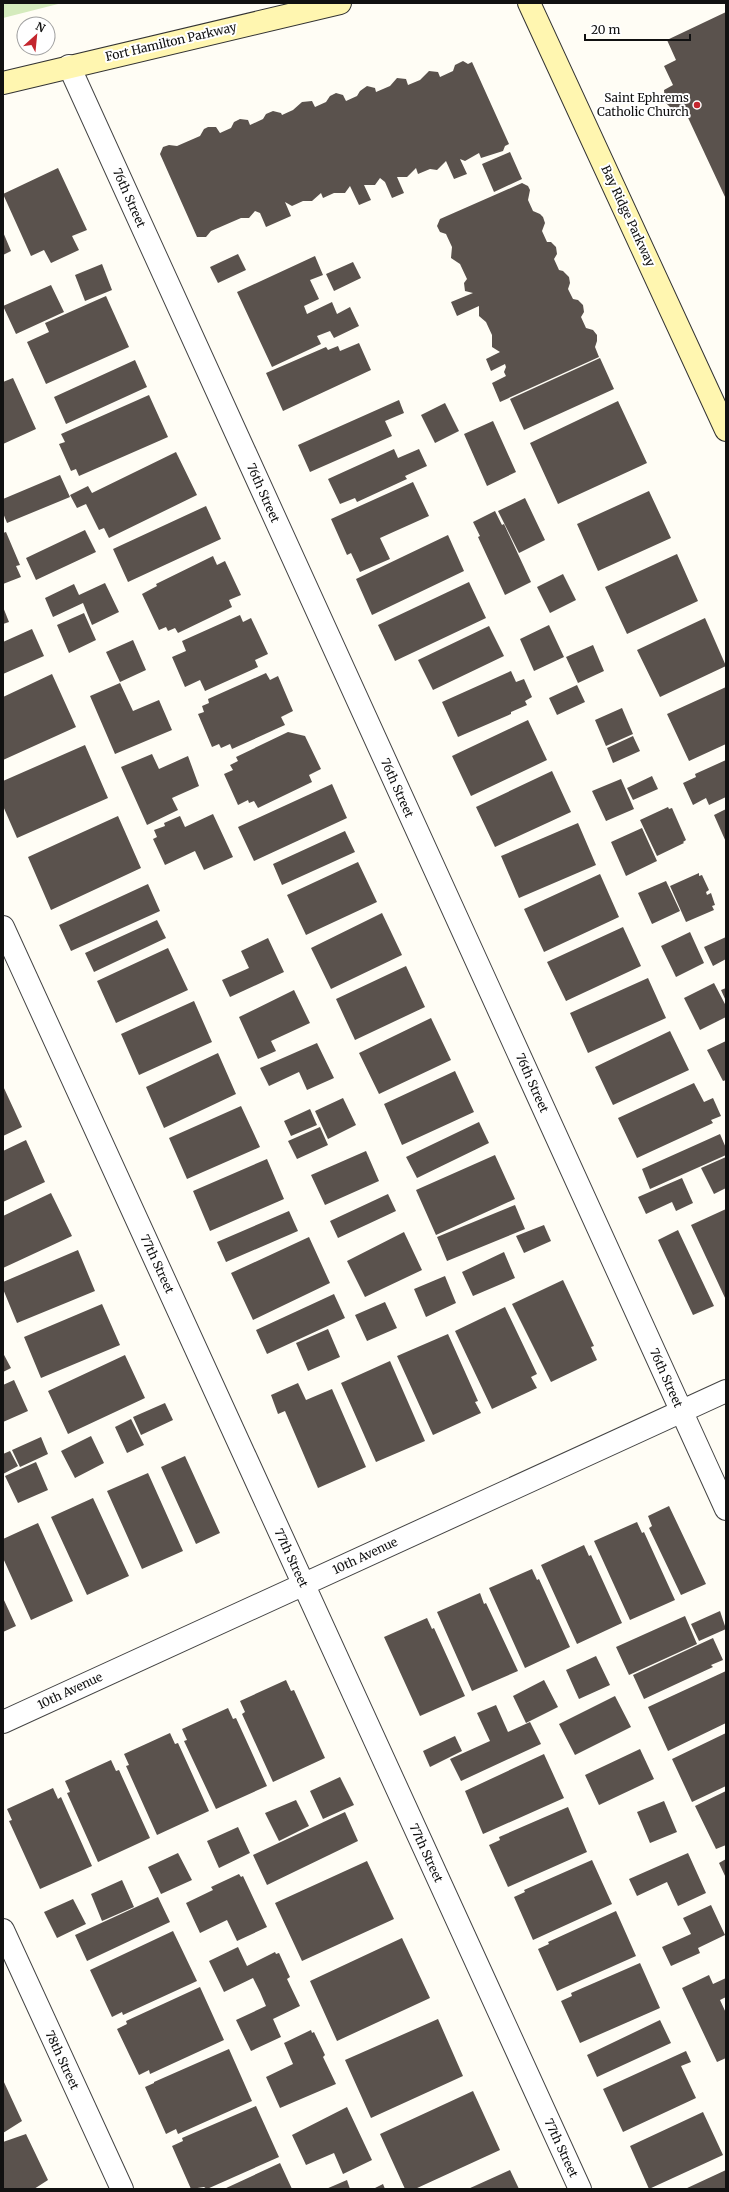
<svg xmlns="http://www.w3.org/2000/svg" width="729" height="2192" viewBox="0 0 729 2192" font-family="Merriweather,serif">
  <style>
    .green { fill: #d5ebbd }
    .building { fill: #5a524d }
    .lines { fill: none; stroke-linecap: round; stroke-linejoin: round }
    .street-casing { stroke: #444; stroke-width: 24 }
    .secondary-casing { stroke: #333; stroke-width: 24 }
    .street { stroke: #fff; stroke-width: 22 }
    .secondary { stroke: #fff6b0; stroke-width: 22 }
    .poi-dot { fill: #c4262e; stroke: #fff; stroke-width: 1.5 }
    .labels { text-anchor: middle; stroke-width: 4; stroke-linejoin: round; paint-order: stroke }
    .street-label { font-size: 12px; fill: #111; stroke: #fff }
    .poi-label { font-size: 12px; fill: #111; stroke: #fff; text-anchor: end }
  </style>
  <rect width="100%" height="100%" fill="#fffdf5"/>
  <path class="green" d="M 3,3 L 62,3 L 3,18 Z"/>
  <path class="building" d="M 726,12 L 726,199 L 683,107 L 674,111 L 665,102 L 664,90 L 673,85 L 664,66 L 676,60 L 667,40 Z
    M 463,61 L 468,64 L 472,62 L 509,144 L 505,146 L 503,151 L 481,158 L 479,153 L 465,161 L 460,159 L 467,174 L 454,179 L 446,161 L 437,170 L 430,169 L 418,174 L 416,168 L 407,177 L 397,177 L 404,193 L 392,198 L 385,182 L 380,178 L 375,185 L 364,185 L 371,200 L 359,205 L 350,186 L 345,193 L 334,193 L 323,198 L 321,193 L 312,201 L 303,201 L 292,206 L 285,202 L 291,216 L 266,227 L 260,213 L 255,211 L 249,218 L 241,218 L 211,231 L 206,237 L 197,237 L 160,154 L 163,147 L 169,145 L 177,146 L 200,136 L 204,129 L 208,127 L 216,127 L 220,133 L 231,128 L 234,122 L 240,119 L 248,120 L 250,125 L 263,119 L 266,114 L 273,111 L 281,113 L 282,115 L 293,110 L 302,102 L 312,101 L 315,107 L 326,102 L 330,96 L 336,93 L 343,95 L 346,101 L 357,96 L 360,91 L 367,86 L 375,88 L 376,92 L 390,86 L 397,78 L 406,79 L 408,85 L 420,80 L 429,71 L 438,72 L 440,77 L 453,71 L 455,65 Z
    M 510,152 L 522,179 L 494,192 L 482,164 Z
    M 58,168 L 87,230 L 72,236 L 79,250 L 51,263 L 44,250 L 31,256 L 3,194 Z
    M 522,183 L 528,186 L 530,190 L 528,200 L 533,211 L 540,214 L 543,217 L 545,223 L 542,231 L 547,242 L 551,242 L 556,247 L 557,254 L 554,259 L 559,270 L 563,271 L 569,277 L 570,283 L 568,289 L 573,299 L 578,300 L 583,305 L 584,312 L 581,317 L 586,328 L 593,330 L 597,335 L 597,341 L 595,347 L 599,357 L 500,402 L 492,383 L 506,376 L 504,372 L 506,367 L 505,364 L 491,371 L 486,359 L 500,352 L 492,347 L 492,335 L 486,322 L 479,316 L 479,306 L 457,316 L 451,302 L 473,293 L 465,291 L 464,283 L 467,279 L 460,264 L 451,258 L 452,247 L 446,234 L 440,232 L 437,226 L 440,219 Z
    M 3,232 L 11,251 L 3,255 Z
    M 238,254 L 246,270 L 218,283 L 210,267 Z
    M 315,256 L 323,275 L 310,280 L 319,299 L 304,306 L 307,314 L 332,302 L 337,314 L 350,307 L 359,326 L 334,338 L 330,331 L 317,336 L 321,344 L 272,367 L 237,292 Z
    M 353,262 L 361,278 L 334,291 L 326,274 Z
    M 102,264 L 112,290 L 85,301 L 75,275 Z
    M 51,285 L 64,312 L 16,334 L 3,306 Z
    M 106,296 L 129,347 L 46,384 L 27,342 L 49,332 L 45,323 Z
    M 359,343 L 371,370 L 283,411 L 266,373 L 326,347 L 328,350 L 338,346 L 340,351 Z
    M 600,358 L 614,389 L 524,430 L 510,399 Z
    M 135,360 L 147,387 L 66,424 L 54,397 Z
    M 13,378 L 36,429 L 3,444 L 3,382 Z
    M 149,395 L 168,437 L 79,476 L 76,469 L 71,471 L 59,444 L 65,442 L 61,434 Z
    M 399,400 L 404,413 L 385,421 L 392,436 L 310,472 L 298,445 Z
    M 618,401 L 647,463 L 558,504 L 530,443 Z
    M 445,403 L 459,431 L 435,443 L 421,415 Z
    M 493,421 L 516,472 L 487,486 L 464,434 Z
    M 394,449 L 398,458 L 419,449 L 427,466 L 405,476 L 407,479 L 357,502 L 355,498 L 340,504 L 328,479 Z
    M 176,452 L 197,495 L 109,538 L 104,528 L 99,530 L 86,504 L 77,508 L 70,495 L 88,486 L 92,493 Z
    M 60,475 L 70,497 L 7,523 L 3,513 L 3,499 Z
    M 413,482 L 429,516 L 380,538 L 390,559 L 360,572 L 351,553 L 347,555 L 331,519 Z
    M 649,491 L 671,538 L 598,571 L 577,524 Z
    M 525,498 L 545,540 L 519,553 L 498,511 Z
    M 206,506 L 221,539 L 128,582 L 113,549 Z
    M 495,511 L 502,525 L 504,524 L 531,582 L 505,595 L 478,537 L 480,536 L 473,522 Z
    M 85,530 L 96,552 L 36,580 L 26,558 Z
    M 6,532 L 20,565 L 16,566 L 21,577 L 3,584 L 3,533 Z
    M 448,535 L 464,571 L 372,615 L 356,579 Z
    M 677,554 L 698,601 L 627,634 L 605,587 Z
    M 213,556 L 217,565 L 225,561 L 241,595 L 229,600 L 232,607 L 178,633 L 175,628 L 168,631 L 166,627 L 159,630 L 142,594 L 157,586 L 156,584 Z
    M 563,574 L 576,600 L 550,613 L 537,587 Z
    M 469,582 L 486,618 L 395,661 L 378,625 Z
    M 105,583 L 119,612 L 92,625 L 83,603 L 53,617 L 45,598 L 74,584 L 79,595 Z
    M 3,607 L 9,622 L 3,624 Z
    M 84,613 L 96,640 L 69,653 L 57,625 Z
    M 240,615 L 243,622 L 251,618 L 268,654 L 255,660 L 258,667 L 205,691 L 200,680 L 185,687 L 172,657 L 186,651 L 182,641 Z
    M 705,618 L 726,666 L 660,697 L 637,650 Z
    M 549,625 L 564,657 L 534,671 L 520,639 Z
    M 489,626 L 504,656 L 433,690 L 418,660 Z
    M 32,629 L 44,656 L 3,674 L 3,642 Z
    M 133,640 L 146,670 L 120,682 L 106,652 Z
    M 593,645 L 604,671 L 578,683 L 566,657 Z
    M 511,671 L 516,682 L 524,679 L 532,697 L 525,701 L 527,705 L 511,712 L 511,714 L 458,737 L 442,702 Z
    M 266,673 L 270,680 L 278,676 L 293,711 L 281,717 L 285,725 L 232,749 L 230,744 L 221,748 L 219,744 L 212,747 L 198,714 L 204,712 L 202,706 L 209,703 L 208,699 Z
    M 52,674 L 76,727 L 3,760 L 3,697 Z
    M 120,683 L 133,711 L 159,700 L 172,730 L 115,754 L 90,696 Z
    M 577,685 L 585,702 L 557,715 L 549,698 Z
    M 726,687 L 726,744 L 689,761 L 667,714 Z
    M 622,708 L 633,734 L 606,746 L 595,720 Z
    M 528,720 L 547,760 L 471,796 L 452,756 Z
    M 288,732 L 305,736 L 321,769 L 309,775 L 312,782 L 258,808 L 254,801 L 249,803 L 248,800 L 238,805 L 224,774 L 233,770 L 230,765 L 238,761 L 236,757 Z
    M 633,736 L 640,751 L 613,763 L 607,748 Z
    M 85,745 L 108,798 L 17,838 L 3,806 L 3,781 Z
    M 152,754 L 159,769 L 188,756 L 199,786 L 172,798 L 178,810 L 147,825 L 121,767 Z
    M 726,760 L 726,797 L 709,805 L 706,798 L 693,805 L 683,783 L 696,777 L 695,774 Z
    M 552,771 L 571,812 L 495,847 L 476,807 Z
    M 652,776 L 658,789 L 633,800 L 627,788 Z
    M 621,779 L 634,809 L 606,821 L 592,791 Z
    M 332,784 L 347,818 L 254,861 L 238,827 Z
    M 668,807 L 669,809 L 672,808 L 686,840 L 683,842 L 684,843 L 657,856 L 640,820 Z
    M 726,809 L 726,842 L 714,815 Z
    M 213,814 L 233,857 L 204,870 L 195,851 L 165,865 L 153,839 L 157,837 L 154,830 L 165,826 L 164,823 L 180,816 L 185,827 Z
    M 118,816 L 141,868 L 51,910 L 28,857 Z
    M 578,823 L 596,865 L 519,898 L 501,856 Z
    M 642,828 L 657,861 L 626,876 L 611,842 Z
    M 345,831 L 355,852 L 282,885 L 273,864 Z
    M 358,862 L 377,902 L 306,935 L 287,895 Z
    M 699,873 L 699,876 L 702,875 L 709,890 L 706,892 L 707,895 L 711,893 L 715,905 L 712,906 L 714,910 L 686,922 L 670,886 Z
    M 600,874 L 619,917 L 544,952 L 524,909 Z
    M 666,881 L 680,911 L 652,924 L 638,893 Z
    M 148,884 L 160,911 L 71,951 L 59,925 Z
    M 382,913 L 402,955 L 331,989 L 311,948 Z
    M 157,920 L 166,938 L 94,972 L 85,953 Z
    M 623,927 L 641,966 L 566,1001 L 547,962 Z
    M 690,932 L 704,963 L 676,977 L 661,946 Z
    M 726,937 L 726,959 L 713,966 L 704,947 Z
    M 268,938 L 284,972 L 230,997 L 222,980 L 249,968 L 241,951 Z
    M 168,948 L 188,990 L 116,1023 L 97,981 Z
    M 406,966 L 425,1007 L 355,1040 L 336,999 Z
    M 648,978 L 666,1018 L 588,1053 L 570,1013 Z
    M 714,983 L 726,1006 L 726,1017 L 700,1030 L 684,998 Z
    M 726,988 L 726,1001 L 721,990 Z
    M 294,990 L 310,1023 L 271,1041 L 276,1051 L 258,1059 L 239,1017 Z
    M 194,1001 L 212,1042 L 139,1075 L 121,1034 Z
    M 431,1018 L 451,1060 L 379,1094 L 359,1053 Z
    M 670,1031 L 689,1070 L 613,1105 L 595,1067 Z
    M 726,1041 L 726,1080 L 723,1081 L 707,1050 Z
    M 317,1043 L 334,1078 L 307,1090 L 299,1072 L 269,1086 L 260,1068 Z
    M 218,1053 L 236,1094 L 164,1128 L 146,1087 Z
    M 455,1071 L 474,1112 L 402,1145 L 384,1104 Z
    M 694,1083 L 704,1102 L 713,1098 L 721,1116 L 711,1120 L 713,1123 L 637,1158 L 618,1118 Z
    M 3,1086 L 22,1127 L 3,1136 Z
    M 343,1098 L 356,1125 L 328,1139 L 315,1111 Z
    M 241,1106 L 260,1147 L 187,1179 L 169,1138 Z
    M 310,1109 L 317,1125 L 291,1136 L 284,1121 Z
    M 479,1122 L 489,1143 L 417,1178 L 406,1157 Z
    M 320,1127 L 328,1145 L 297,1159 L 288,1141 Z
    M 720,1134 L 726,1148 L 726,1155 L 650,1189 L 642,1169 Z
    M 26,1140 L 45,1182 L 3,1202 L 3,1151 Z
    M 366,1151 L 379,1181 L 325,1205 L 311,1175 Z
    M 495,1155 L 515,1199 L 436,1235 L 416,1190 Z
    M 726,1157 L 726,1188 L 714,1194 L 701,1168 Z
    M 267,1159 L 284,1199 L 210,1231 L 193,1191 Z
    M 682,1178 L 693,1203 L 676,1211 L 672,1202 L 646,1214 L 638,1197 Z
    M 51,1193 L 72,1236 L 3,1268 L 3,1216 Z
    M 388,1194 L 396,1211 L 338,1238 L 330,1221 Z
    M 515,1205 L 525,1229 L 447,1261 L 437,1237 Z
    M 726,1209 L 726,1300 L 691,1225 Z
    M 289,1211 L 298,1231 L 226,1262 L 217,1242 Z
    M 544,1225 L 551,1241 L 524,1253 L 516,1236 Z
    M 678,1230 L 714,1306 L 693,1315 L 658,1240 Z
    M 404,1232 L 422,1270 L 365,1297 L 347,1261 Z
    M 309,1237 L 330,1283 L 253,1320 L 231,1273 Z
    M 78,1250 L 95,1291 L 17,1323 L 3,1289 L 3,1282 Z
    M 504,1252 L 515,1278 L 473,1296 L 462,1272 Z
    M 445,1276 L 456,1303 L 426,1317 L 414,1289 Z
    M 563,1280 L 594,1346 L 591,1347 L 597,1360 L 551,1382 L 512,1304 Z
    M 334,1294 L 345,1318 L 267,1354 L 256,1330 Z
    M 385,1302 L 397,1328 L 367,1341 L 355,1315 Z
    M 102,1304 L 120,1345 L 41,1378 L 24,1337 Z
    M 505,1307 L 537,1374 L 531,1377 L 537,1388 L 492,1409 L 455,1331 Z
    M 328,1329 L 340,1357 L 308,1371 L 296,1343 Z
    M 448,1334 L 478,1401 L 475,1402 L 481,1413 L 433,1435 L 397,1356 Z
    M 3,1353 L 11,1368 L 3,1372 Z
    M 125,1355 L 145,1398 L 68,1434 L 48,1391 Z
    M 390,1361 L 425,1441 L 376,1462 L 341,1383 Z
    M 14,1380 L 28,1411 L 3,1422 L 3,1385 Z
    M 298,1383 L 306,1400 L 332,1389 L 366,1467 L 318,1488 L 285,1411 L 278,1414 L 271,1395 Z
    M 165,1403 L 173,1420 L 141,1435 L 133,1417 Z
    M 131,1419 L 144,1445 L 127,1453 L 115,1427 Z
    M 91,1436 L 104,1463 L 75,1478 L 61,1451 Z
    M 41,1437 L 48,1454 L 20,1467 L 12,1450 Z
    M 10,1451 L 18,1466 L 3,1474 L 3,1454 Z
    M 185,1456 L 220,1533 L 196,1544 L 161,1467 Z
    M 36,1462 L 48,1490 L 18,1503 L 5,1476 Z
    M 148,1473 L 183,1551 L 142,1569 L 107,1491 Z
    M 93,1498 L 129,1576 L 87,1595 L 51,1517 Z
    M 669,1506 L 706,1584 L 681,1595 L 649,1528 L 652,1526 L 648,1516 Z
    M 637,1522 L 642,1533 L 644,1532 L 675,1600 L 630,1620 L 594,1541 Z
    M 38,1523 L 73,1601 L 31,1620 L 3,1558 L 3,1539 Z
    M 584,1545 L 589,1556 L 591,1555 L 622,1623 L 577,1644 L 541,1565 Z
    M 532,1569 L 537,1580 L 539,1579 L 570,1647 L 525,1668 L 489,1588 Z
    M 480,1593 L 484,1604 L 486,1603 L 518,1671 L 472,1691 L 437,1612 Z
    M 3,1598 L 16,1626 L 3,1632 Z
    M 720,1611 L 726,1629 L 699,1641 L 691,1624 Z
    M 685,1616 L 697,1644 L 629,1675 L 616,1647 Z
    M 427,1618 L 432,1629 L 434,1628 L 465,1696 L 420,1716 L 384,1637 Z
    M 713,1638 L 723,1660 L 711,1665 L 713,1667 L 644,1699 L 633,1675 Z
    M 596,1656 L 610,1685 L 579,1699 L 566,1670 Z
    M 726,1671 L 726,1723 L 668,1751 L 648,1707 Z
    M 286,1680 L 291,1691 L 294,1690 L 325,1758 L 273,1782 L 242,1714 L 245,1712 L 240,1701 Z
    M 544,1680 L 558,1707 L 526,1723 L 513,1696 Z
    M 615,1696 L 631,1727 L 575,1755 L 559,1724 Z
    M 496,1705 L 508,1732 L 530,1722 L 541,1744 L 461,1781 L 450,1759 L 490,1741 L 477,1713 Z
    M 228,1708 L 233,1719 L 236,1718 L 267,1786 L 216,1809 L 184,1741 L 187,1740 L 182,1729 Z
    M 170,1733 L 175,1744 L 178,1743 L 209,1811 L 157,1835 L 126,1766 L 129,1765 L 124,1754 Z
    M 726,1733 L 726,1786 L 692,1802 L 672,1759 Z
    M 455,1736 L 462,1751 L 430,1767 L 423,1751 Z
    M 640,1749 L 654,1779 L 599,1805 L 585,1775 Z
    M 544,1754 L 564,1798 L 483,1834 L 465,1791 Z
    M 111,1760 L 116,1771 L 119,1770 L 150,1838 L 98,1862 L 67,1793 L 70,1792 L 65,1781 Z
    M 340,1777 L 354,1805 L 323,1819 L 310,1791 Z
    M 53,1788 L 58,1799 L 61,1797 L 92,1866 L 40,1889 L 9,1821 L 12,1820 L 7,1809 Z
    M 726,1791 L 726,1845 L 716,1849 L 695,1806 Z
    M 296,1800 L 309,1826 L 279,1841 L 265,1813 Z
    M 664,1801 L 677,1832 L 650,1843 L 637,1812 Z
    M 568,1807 L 587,1852 L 508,1887 L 489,1845 L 500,1840 L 499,1837 Z
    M 345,1812 L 358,1841 L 267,1885 L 253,1855 Z
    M 238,1827 L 250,1853 L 219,1868 L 207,1841 Z
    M 178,1853 L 192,1880 L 161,1894 L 148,1867 Z
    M 688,1853 L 706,1893 L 678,1906 L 667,1882 L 637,1896 L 629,1879 Z
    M 726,1859 L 726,1878 L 719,1863 Z
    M 592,1860 L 612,1904 L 533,1940 L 514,1897 L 525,1892 L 524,1890 Z
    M 367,1861 L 394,1919 L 302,1961 L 275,1903 Z
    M 239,1874 L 241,1877 L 243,1876 L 267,1927 L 237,1941 L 227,1920 L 200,1933 L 186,1903 L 213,1890 L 211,1887 Z
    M 122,1880 L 134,1907 L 102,1921 L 91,1894 Z
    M 158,1897 L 170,1922 L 87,1961 L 75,1935 Z
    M 73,1899 L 86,1924 L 57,1938 L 44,1912 Z
    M 711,1905 L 725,1935 L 698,1948 L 700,1953 L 671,1966 L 662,1947 L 691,1934 L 683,1918 Z
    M 616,1911 L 636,1956 L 557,1991 L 538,1949 L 549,1944 L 548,1942 Z
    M 173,1931 L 197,1981 L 123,2015 L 122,2012 L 112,2017 L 90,1970 Z
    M 402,1938 L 430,1998 L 337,2041 L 310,1981 Z
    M 238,1947 L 247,1966 L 275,1952 L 276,1954 L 279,1953 L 290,1977 L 287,1979 L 300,2006 L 273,2019 L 281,2037 L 251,2051 L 236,2020 L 266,2006 L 260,1992 L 253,1978 L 224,1992 L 209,1961 Z
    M 640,1963 L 660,2008 L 580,2043 L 561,2001 L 572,1996 L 571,1993 Z
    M 709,1975 L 713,1984 L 726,1978 L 726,1997 L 720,2000 L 726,2013 L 726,2058 L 717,2062 L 682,1988 Z
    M 200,1987 L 224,2040 L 150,2074 L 149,2070 L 139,2075 L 117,2029 L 127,2024 L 126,2021 Z
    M 438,2019 L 463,2076 L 371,2118 L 345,2060 Z
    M 660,2020 L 671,2043 L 597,2077 L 587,2055 Z
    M 311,2030 L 312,2033 L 314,2032 L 325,2055 L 323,2057 L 336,2084 L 280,2108 L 266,2077 L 293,2064 L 284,2043 Z
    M 229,2049 L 252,2101 L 178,2134 L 176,2129 L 166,2134 L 145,2087 L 154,2083 L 154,2082 Z
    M 686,2051 L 691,2062 L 681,2066 L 696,2098 L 623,2132 L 603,2089 Z
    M 3,2080 L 22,2121 L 3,2133 Z
    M 473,2091 L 500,2150 L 415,2189 L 405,2189 L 380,2134 Z
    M 256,2106 L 279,2157 L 207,2189 L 204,2187 L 191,2189 L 172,2146 L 183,2141 L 182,2138 Z
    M 347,2107 L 372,2160 L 343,2174 L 334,2153 L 306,2165 L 292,2135 Z
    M 703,2112 L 723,2155 L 649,2189 L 630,2146 Z
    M 26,2134 L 48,2180 L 34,2189 L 3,2189 L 3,2142 Z
    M 280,2163 L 292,2189 L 224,2189 Z
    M 510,2170 L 519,2189 L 468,2189 Z
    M 726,2170 L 726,2189 L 685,2189 Z
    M 347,2180 L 350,2189 L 326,2189 Z
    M 383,2184 L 385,2189 L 373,2189 Z"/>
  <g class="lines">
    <defs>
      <path id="street" d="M 69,66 L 726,1509
        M 3,927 L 580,2189
        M 3,1722 L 726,1391
        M 3,1930 L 122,2189"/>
      <path id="secondary" d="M 529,3 L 726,430
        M 3,83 L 340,3"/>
    </defs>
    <use href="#street" class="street-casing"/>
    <use href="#secondary" class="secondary-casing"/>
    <use href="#street" class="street"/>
    <use href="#secondary" class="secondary"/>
  </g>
  <circle class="poi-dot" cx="697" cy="105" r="4"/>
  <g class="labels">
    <g class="street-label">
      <text transform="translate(171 42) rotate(-13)" y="4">Fort Hamilton Parkway</text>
      <text transform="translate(129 198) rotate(66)" y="4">76th Street</text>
      <text transform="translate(628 216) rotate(65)" y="4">Bay Ridge Parkway</text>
      <text transform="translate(263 493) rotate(66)" y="4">76th Street</text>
      <text transform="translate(397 788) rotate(66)" y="4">76th Street</text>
      <text transform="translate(532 1083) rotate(66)" y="4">76th Street</text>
      <text transform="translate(157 1264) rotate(65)" y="4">77th Street</text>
      <text transform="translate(666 1378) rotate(66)" y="4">76th Street</text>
      <text transform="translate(365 1556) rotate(-25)" y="4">10th Avenue</text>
      <text transform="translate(291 1558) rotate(65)" y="4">77th Street</text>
      <text transform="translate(70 1691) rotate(-25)" y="4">10th Avenue</text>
      <text transform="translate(426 1853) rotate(65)" y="4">77th Street</text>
      <text transform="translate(62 2060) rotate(65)" y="4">78th Street</text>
      <text transform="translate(561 2148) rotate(65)" y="4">77th Street</text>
    </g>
    <g class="poi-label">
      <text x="689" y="102">Saint Ephrems<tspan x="689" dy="14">Catholic Church</tspan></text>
    </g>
  </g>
  <rect width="729" height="2192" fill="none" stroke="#111111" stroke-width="8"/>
  <g transform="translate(36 36) rotate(27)"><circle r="19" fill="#ffffff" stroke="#a0a0a0"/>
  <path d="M0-3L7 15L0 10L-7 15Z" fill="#c4262e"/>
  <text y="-6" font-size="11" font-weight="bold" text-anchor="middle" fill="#111111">N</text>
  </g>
  <path d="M585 34v6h105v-6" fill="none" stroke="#111111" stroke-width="2"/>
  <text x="591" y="34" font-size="12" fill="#111111" stroke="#ffffff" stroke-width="3" paint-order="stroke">20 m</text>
</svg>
